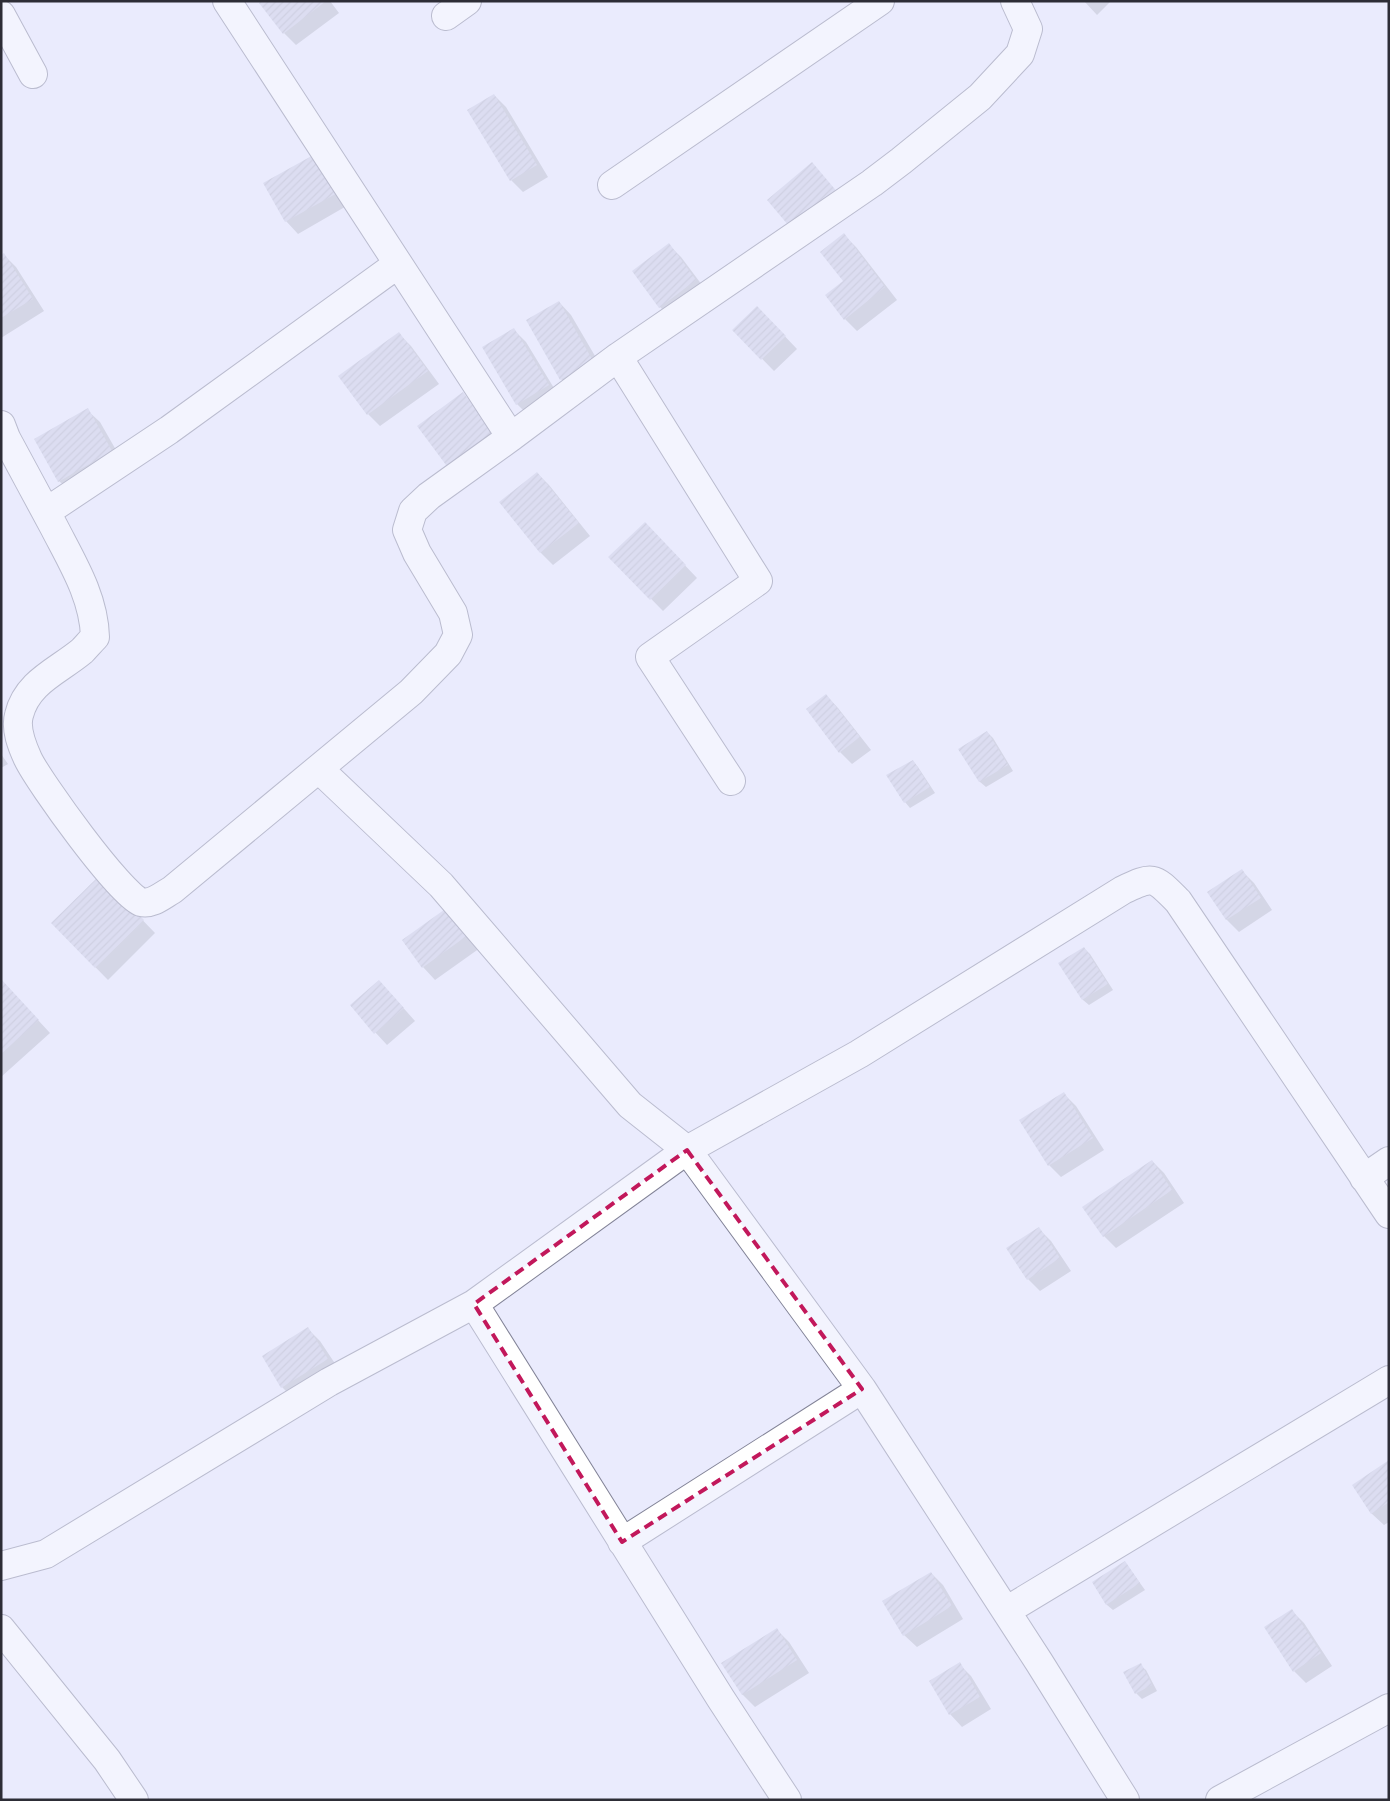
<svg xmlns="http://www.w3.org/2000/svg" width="1390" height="1801" viewBox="0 0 1390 1801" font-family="Merriweather,serif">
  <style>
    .shadow { fill: #0003 }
    .building { fill: url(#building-hatch) }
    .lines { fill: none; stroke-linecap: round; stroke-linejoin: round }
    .minor-casing { stroke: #828397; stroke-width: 30 }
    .minor { stroke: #fff; stroke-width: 28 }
    .marked { fill: none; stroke: #c2185b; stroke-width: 4; stroke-dasharray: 10 6; stroke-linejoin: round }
  </style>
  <defs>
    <pattern id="building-hatch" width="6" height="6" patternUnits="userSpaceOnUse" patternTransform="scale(1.25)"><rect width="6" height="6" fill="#cccde3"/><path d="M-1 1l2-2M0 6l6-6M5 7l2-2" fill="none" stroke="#b0b0c3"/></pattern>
  </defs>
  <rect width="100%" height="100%" fill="#eaebfd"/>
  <path class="shadow" d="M 263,1 L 330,1 L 339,13 L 296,45 L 284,33 L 261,3 Z
    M 1084,1 L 1111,1 L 1097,15 Z
    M 494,95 L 506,107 L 548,177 L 523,192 L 511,180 Z
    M 329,167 L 350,204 L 298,234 L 286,221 L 265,184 Z
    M 844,235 L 856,247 L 897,300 L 857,331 L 845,319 Z
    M 669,245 L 681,257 L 708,293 L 672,319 L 660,307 Z
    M 4,255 L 16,267 L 44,311 L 1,338 L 1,257 Z
    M 559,302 L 571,315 L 605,373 L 573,392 L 561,379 Z
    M 757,307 L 797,349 L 774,371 L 734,330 Z
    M 514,330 L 526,342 L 560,398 L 529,416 L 517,404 Z
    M 399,334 L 411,346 L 439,384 L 380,426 L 368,414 Z
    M 87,410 L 100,422 L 124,464 L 72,493 L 59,481 Z
    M 537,473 L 549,485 L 590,536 L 553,565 L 541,553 L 500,502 Z
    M 657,536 L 697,578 L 663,611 L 610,557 Z
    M 826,695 L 838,708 L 871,750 L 852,764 L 840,752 Z
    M 987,732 L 993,738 L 1013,771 L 986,787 L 980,782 L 959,749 Z
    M 1,754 L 8,764 L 1,768 Z
    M 913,761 L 918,767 L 935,793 L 910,808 L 905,802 Z
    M 1242,871 L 1254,883 L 1272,910 L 1239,932 L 1227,920 L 1209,892 Z
    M 100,876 L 155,933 L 108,980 L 52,923 Z
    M 460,921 L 480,948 L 435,980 L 423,967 L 403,941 Z
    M 1084,948 L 1090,954 L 1113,990 L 1089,1005 L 1083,1000 L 1060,963 Z
    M 1,980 L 50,1033 L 1,1077 Z
    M 391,994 L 415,1021 L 387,1045 L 351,1006 Z
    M 1064,1094 L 1076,1106 L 1104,1150 L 1061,1177 L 1049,1165 Z
    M 1152,1161 L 1164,1173 L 1184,1203 L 1116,1248 L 1104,1236 Z
    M 1039,1229 L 1051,1241 L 1071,1271 L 1040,1291 L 1028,1279 Z
    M 308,1329 L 320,1341 L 340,1371 L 294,1399 L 282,1387 Z
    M 1389,1461 L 1389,1522 L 1384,1525 L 1371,1513 Z
    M 1125,1562 L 1145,1590 L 1113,1610 L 1107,1605 L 1093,1583 Z
    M 931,1573 L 943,1585 L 963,1619 L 917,1647 L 904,1635 Z
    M 1292,1611 L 1304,1623 L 1332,1666 L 1306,1683 L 1294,1671 Z
    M 777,1630 L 789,1642 L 809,1673 L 755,1707 L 743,1695 L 723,1663 Z
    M 959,1664 L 971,1676 L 991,1709 L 962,1727 L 950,1714 L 930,1681 Z
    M 1140,1665 L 1146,1670 L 1157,1691 L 1142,1699 L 1136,1693 Z"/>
  <path class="building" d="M 261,1 L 326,1 L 283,34 L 259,3 Z
    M 494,94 L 537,165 L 510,181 L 467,110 Z
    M 317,153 L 339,192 L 285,222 L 263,183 Z
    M 812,162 L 839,194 L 794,232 L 767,200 Z
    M 844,233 L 885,287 L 844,320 L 825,295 L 843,281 L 820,252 Z
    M 669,243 L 696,280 L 659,308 L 632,271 Z
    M 4,253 L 33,299 L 1,318 L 1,255 Z
    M 559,301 L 593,361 L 560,380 L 526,320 Z
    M 757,306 L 786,336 L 761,360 L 732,330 Z
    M 514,328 L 549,385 L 516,405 L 482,347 Z
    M 399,332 L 428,371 L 367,415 L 338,376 Z
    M 463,392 L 495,435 L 449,469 L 417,426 Z
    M 88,408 L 112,451 L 58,482 L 34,439 Z
    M 537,472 L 579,523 L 540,553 L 499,502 Z
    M 645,522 L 686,565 L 650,600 L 608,557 Z
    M 826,694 L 860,737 L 839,753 L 806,709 Z
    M 987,731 L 1008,765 L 979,782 L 958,749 Z
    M 913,760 L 930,787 L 904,803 L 886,775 Z
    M 1242,869 L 1261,898 L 1226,920 L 1207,892 Z
    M 100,875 L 144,920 L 95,968 L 51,923 Z
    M 448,907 L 468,935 L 422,968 L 402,940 Z
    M 1084,947 L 1108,984 L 1082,1000 L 1058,963 Z
    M 1,979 L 39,1020 L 1,1054 Z
    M 379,980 L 404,1008 L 374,1034 L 350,1005 Z
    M 1064,1092 L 1093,1138 L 1048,1166 L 1019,1120 Z
    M 1152,1160 L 1172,1190 L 1103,1237 L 1082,1207 Z
    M 1039,1227 L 1060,1258 L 1027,1280 L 1006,1248 Z
    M 308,1327 L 328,1359 L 281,1388 L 262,1356 Z
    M 1389,1460 L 1389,1502 L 1371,1514 L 1352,1485 Z
    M 1125,1561 L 1140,1583 L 1106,1605 L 1092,1582 Z
    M 931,1572 L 952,1606 L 903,1636 L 882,1601 Z
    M 1292,1609 L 1321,1653 L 1293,1672 L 1264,1627 Z
    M 777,1628 L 797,1660 L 742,1695 L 721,1663 Z
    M 960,1662 L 980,1697 L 949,1715 L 929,1681 Z
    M 1141,1663 L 1152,1685 L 1135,1694 L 1123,1672 Z"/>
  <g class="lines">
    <defs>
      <path id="minor" d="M 227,1 L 511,437
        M 1,15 L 33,74
        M 446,16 L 467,1
        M 612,185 L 880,1
        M 618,357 L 758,581 L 650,657 L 731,781
        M 1,425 L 6,438 C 22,468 38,497 54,527 C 72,562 94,597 95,637 C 90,642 86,647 82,651 C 58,671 27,682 19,715 C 15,729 22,746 28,759 C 39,782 121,896 141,902 C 152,905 163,895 172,890 L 411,692 L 448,654 L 458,635 L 453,613 L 417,553 L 407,530 L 413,511 L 429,496 L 511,437 L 618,357 L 872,183 L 901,161 L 980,97 L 1020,54 L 1028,29 L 1015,1
        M 46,512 L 169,430 L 398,264
        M 319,769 L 441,885 L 630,1105 L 687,1150 L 859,1054 L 1123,890 C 1154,875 1154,877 1178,901 L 1389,1214
        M 1364,1178 L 1389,1161
        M 474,1304 L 721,1699 L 787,1800
        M 622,1542 L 862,1389
        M 1,1566 L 46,1554 L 329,1382 L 474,1304 L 687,1150 L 862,1389 L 1039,1662 L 1125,1800
        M 1006,1611 L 1389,1380
        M 1,1629 L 107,1760 L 134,1800
        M 1220,1800 L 1389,1708"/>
    </defs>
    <use href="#minor" class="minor-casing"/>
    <use href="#minor" class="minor"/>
  </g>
  <path d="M0 0H1390V1801H0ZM 687,1150 L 862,1389 L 622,1542 L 474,1304 Z" fill="#eaebfd" fill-opacity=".55" fill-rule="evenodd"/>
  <path class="marked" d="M 687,1150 L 862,1389 L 622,1542 L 474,1304 Z"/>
  <rect width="1390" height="1801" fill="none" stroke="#2d2d36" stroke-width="5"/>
</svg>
